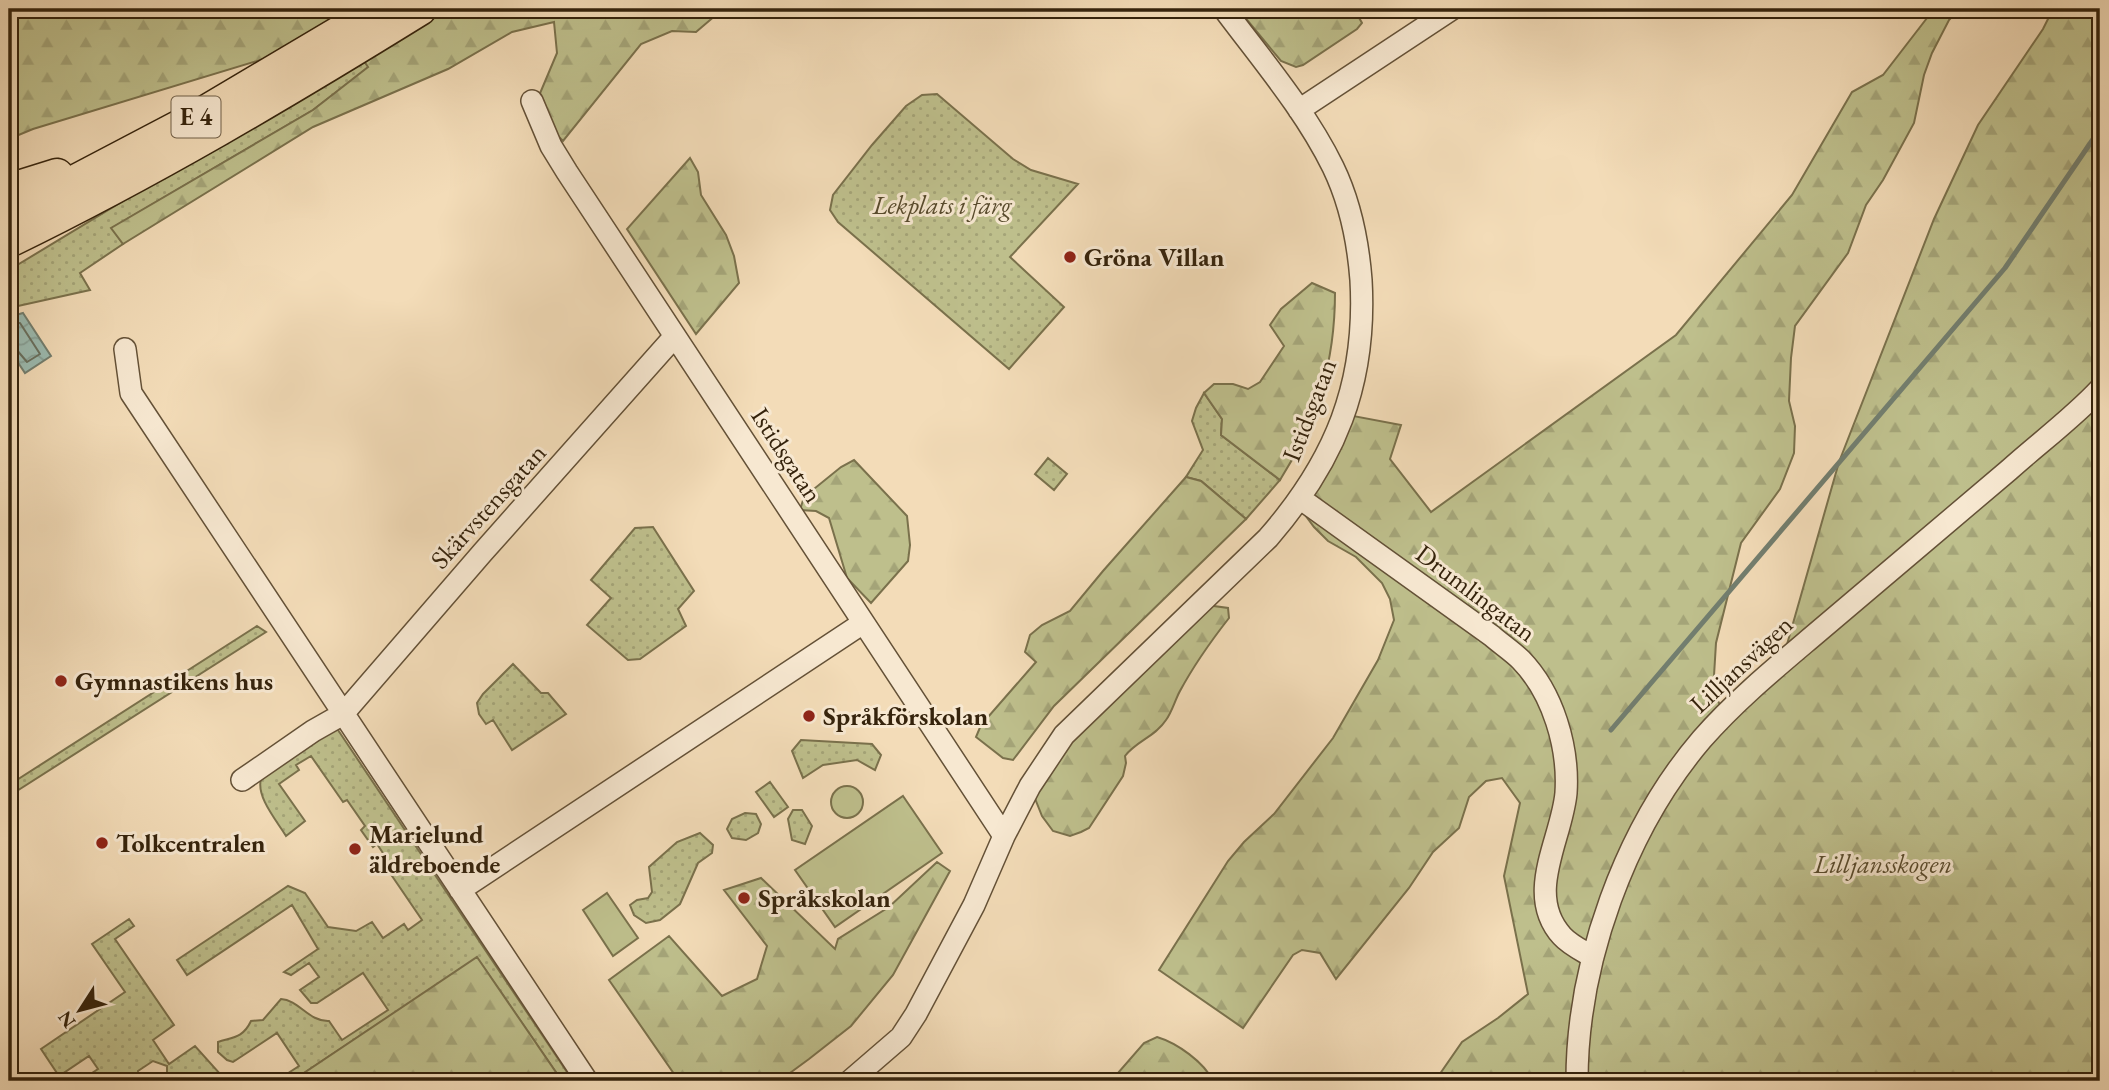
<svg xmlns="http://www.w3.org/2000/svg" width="2109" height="1090" viewBox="0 0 2109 1090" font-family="'EB Garamond',serif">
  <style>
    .grass { fill: url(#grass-dots); stroke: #7a714c; stroke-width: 2 }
    .forest { fill: url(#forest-firs); stroke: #7a714c; stroke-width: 2 }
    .pitch { fill: #bebf8c; stroke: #7a714c; stroke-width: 2 }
    .water { fill: url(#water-waves); stroke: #727e6f; stroke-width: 2 }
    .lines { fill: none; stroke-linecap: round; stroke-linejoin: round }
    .shore { stroke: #686f5e; stroke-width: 2 }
    .stream { stroke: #727e6f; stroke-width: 5 }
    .minor-casing { stroke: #645137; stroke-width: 24 }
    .highway-casing { stroke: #35230c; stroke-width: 35 }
    .minor { stroke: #f7e8d1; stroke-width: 21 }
    .highway { stroke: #f3dcb8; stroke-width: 32 }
    .poi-dot { fill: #8f2418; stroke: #f7e8d1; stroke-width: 2.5 }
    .labels { text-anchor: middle; stroke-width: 6; stroke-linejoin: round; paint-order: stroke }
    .shield { fill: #f7e8d1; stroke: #6f5e47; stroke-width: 2 }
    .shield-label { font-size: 24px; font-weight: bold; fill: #35230c }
    .park-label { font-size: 26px; font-style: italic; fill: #574a2c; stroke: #f7e8d1 }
    .poi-label { font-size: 26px; font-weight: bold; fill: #35230c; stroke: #f7e8d1; text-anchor: start }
    .street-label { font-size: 26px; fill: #35230c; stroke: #f7e8d1 }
  </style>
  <defs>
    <pattern id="grass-dots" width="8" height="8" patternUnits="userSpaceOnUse" patternTransform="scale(1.75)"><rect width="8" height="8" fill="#bebf8c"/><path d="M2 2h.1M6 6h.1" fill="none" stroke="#a4a478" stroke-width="1.8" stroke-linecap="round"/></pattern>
    <pattern id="forest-firs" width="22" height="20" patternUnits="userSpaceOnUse" patternTransform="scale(1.75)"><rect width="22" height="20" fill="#bebf8c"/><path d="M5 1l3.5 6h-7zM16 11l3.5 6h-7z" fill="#a4a478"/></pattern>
    <pattern id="water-waves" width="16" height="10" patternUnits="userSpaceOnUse" patternTransform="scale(1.75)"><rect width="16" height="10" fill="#9bbbb1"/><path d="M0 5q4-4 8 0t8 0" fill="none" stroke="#86a097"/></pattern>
  </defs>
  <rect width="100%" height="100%" fill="#f3dcb8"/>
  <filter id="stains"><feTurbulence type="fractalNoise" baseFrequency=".00286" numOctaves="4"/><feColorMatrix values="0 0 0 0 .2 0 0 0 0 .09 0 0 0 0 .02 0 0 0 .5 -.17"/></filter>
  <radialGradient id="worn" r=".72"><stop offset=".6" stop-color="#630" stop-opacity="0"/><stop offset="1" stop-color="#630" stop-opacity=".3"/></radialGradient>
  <path class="grass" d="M 361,57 L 369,67 L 313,110 L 112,228 L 123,244 L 80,273 L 90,290 L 9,308 L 9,270 Z
    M 937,94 L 1013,159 L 1031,170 L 1078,184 L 1010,257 L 1064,307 L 1009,369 L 838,222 L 830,210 L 833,195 L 872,145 L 906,106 L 922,95 Z
    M 1204,393 L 1222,419 L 1221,435 L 1280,480 L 1246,519 L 1201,481 L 1186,477 L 1203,450 L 1192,421 L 1196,408 Z
    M 1048,458 L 1067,474 L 1054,490 L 1035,474 Z
    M 653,527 L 694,591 L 678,609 L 686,626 L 640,659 L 628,660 L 587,625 L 611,598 L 591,580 L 635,528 Z
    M 257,626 L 266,632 L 9,796 L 9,785 Z
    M 513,664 L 541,693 L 548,693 L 566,714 L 512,750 L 493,720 L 486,724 L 479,714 L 477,703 L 483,694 Z
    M 336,727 L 573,1081 L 562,1081 L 477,958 L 292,1081 L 276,1081 L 299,1066 L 277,1033 L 233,1062 L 227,1060 L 218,1052 L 218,1042 C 233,1037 243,1038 251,1021 L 263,1020 L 281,999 C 299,1000 309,1022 329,1021 L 342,1040 L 388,1010 L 363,973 L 317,1003 L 311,1003 L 300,990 L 319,977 L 309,963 L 291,975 L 284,972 L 318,949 L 292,905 L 187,975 L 177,960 L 288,886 L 305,893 L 328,927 L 356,931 L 372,922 L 383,938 L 404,924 L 408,930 L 422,920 L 390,873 L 394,870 L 377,844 L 373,847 L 361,830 L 365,826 L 347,800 L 343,802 L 311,756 L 296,765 L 299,770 L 279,784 L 305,821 L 286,836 C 277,821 256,797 261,779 Z
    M 801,740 L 872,744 L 881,755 L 875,770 L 857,760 L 823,765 L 803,778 L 792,751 Z
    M 770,782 L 788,807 L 774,817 L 756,792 Z
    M 793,810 L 802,810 L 812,826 L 805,844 L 792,840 L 788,819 Z
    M 745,813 L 756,814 L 761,824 L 758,833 L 746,840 L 732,838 L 727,829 L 732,819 Z
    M 700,833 L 713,845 L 712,853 L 698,863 L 680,904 L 660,920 L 646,923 L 634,915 L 630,905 L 637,900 L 648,898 L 652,892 L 649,867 L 677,842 Z
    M 129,919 L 134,926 L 115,939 L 174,1025 L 153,1040 L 169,1064 L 195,1046 L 220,1074 L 242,1081 L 159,1081 L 167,1076 L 167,1066 L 153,1061 L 138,1071 L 138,1081 L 80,1081 L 98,1069 L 89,1056 L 59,1076 L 41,1049 L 125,992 L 92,944 Z"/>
  <path class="forest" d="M 9,9 L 723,9 L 696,32 L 672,31 L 641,44 L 563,141 L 549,127 L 538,98 L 557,53 L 554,22 L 512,32 L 448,69 L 313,127 L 123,244 L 111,228 L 313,110 L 368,67 L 346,34 L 33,129 L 9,139 Z
    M 1238,9 L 1354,9 L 1362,23 L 1357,29 L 1303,65 L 1296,67 L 1281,61 Z
    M 1927,9 L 1959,9 L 1949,20 L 1932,53 L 1924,75 L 1914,123 L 1883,180 L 1866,205 L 1848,253 L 1795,326 L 1791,358 L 1789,401 L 1795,426 L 1794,453 L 1780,489 L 1741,543 L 1716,643 L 1713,692 L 1725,714 L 1782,662 L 1839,462 L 1934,219 L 1978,125 L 2043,29 L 2053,9 L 2100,9 L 2100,1081 L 1435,1081 L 1462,1042 L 1498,1018 L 1528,994 L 1504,876 L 1520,803 L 1502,778 L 1486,781 L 1469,797 L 1459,828 L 1433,852 L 1409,888 L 1336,979 L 1320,953 L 1302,950 L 1293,955 L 1243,1028 L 1159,970 L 1228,861 L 1244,842 L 1274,814 L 1333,738 L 1378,660 L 1394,620 L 1390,599 L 1382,583 L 1356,557 L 1328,541 L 1314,527 L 1297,504 L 1343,414 L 1401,425 L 1390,459 L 1431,512 L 1676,335 L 1792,195 L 1852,92 L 1883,75 L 1927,18 Z
    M 690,158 L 698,172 L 701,195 L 726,235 L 734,256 L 739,283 L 696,334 L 627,229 Z
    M 1312,283 L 1335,293 C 1335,362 1317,422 1280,480 L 1221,435 L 1222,419 L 1204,393 L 1214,384 L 1233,384 L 1248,389 L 1260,382 L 1284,346 L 1270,325 L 1281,309 Z
    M 854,460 L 907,516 L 910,545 L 908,561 L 871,603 L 847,578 L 829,518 L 816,511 L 800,510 L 804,497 L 841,467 Z
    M 1186,477 L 1201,481 L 1246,519 L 1054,706 L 1013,760 L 1003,758 L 976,737 L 981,725 L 1036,662 L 1025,652 L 1030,635 L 1042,625 L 1070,611 L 1103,571 Z
    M 1199,604 L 1228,608 L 1229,618 C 1211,641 1194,665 1180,691 C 1175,700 1172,712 1166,720 C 1155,737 1136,741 1125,756 L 1126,763 L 1123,776 L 1089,828 L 1081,832 L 1070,836 L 1053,831 L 1042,816 L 1030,786 Z
    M 937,862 L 950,871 L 893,975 L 851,1026 L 809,1059 L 779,1081 L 679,1081 L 609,980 L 669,936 L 722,996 L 757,979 L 767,946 L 724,890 L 761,878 L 835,949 L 838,939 L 889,907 Z
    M 477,957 L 562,1081 L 292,1081 Z
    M 1157,1037 C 1177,1043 1204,1062 1213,1081 L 1111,1081 L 1144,1043 Z"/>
  <path class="pitch" d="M831 802a16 16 0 1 1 32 0a16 16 0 1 1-32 0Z
    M 903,796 L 942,853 L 835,927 L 795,870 Z
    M 607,893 L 638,938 L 613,956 L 583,910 Z"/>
  <path class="water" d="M 23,313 L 51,356 L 25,373 L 9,349 L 9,317 Z"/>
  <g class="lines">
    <path class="shore" d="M 9,323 L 20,323 L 40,354 L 27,362 L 16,349 L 9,346"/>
    <path class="stream" d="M 1611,730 L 2005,268 L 2100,129"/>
    <defs>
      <path id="minor" d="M 532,101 L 551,146 L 567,172 L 1004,836
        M 1299,110 L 1452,9
        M 125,349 L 131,393 L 587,1081
        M 1301,499 L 1492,636 C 1501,644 1512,651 1521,660 C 1553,693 1569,747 1566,793 C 1562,839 1524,894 1562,936 C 1570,945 1583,951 1593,957
        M 242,780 L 313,731 L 343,714 L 483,552 L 675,336
        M 460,890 L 863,623
        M 850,1081 L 901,1037 L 916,1014 L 974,905 L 1004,836 L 1030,786 L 1064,735 L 1268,538 C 1335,461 1367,384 1361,280 C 1358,241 1350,202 1333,167 C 1305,110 1262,60 1224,9
        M 1577,1081 C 1577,963 1625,829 1702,739 C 1737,699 1779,665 1819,631 C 1882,577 1946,524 2009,470 C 2039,443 2073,418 2100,389"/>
      <path id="highway" d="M 9,190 L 57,175
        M 9,216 L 190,121 L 379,9
        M 9,241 C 151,172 286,92 420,9"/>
    </defs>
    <use href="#minor" class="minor-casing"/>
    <use href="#highway" class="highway-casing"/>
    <use href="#minor" class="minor"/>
    <use href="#highway" class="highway"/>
  </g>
  <g class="poi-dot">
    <circle cx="1070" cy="257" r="7"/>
    <circle cx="61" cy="681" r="7"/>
    <circle cx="809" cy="716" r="7"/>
    <circle cx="102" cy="843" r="7"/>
    <circle cx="355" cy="849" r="7"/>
    <circle cx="744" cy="898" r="7"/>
  </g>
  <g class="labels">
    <rect class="shield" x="171.5" y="96.5" width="49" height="41" rx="5"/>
    <g class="shield-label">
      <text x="196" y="125">E 4</text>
    </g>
    <g class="park-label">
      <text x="942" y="214">Lekplats i färg</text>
      <text x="1883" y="873">Lilljansskogen</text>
    </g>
    <g class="poi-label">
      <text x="1084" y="266">Gröna Villan</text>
      <text x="75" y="690">Gymnastikens hus</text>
      <text x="823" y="725">Språkförskolan</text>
      <text x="369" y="843">Marielund<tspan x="369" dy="30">äldreboende</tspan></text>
      <text x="116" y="852">Tolkcentralen</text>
      <text x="758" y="907">Språkskolan</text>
    </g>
    <g class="street-label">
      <text transform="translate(1309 410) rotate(-69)" y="9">Istidsgatan</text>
      <text transform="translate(787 455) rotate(57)" y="9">Istidsgatan</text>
      <text transform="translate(488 506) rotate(-48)" y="9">Skärvstensgatan</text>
      <text transform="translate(1476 593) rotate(37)" y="9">Drumlingatan</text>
      <text transform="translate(1741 664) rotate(-43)" y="9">Lilljansvägen</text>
    </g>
  </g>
  <rect width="2109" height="1090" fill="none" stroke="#f3dcb8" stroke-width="35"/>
  <rect x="10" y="10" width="2088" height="1069" fill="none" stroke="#35230c" stroke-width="3.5"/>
  <rect x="18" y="18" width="2074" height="1055" fill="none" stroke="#35230c" stroke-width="2"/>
  <g transform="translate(80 1010) rotate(234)" stroke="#f7e8d1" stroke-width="5" paint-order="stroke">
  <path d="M0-5L12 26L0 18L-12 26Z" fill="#35230c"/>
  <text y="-10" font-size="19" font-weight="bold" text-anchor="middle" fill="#35230c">N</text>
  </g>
  <rect width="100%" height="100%" filter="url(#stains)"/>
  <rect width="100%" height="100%" fill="url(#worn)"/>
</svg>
